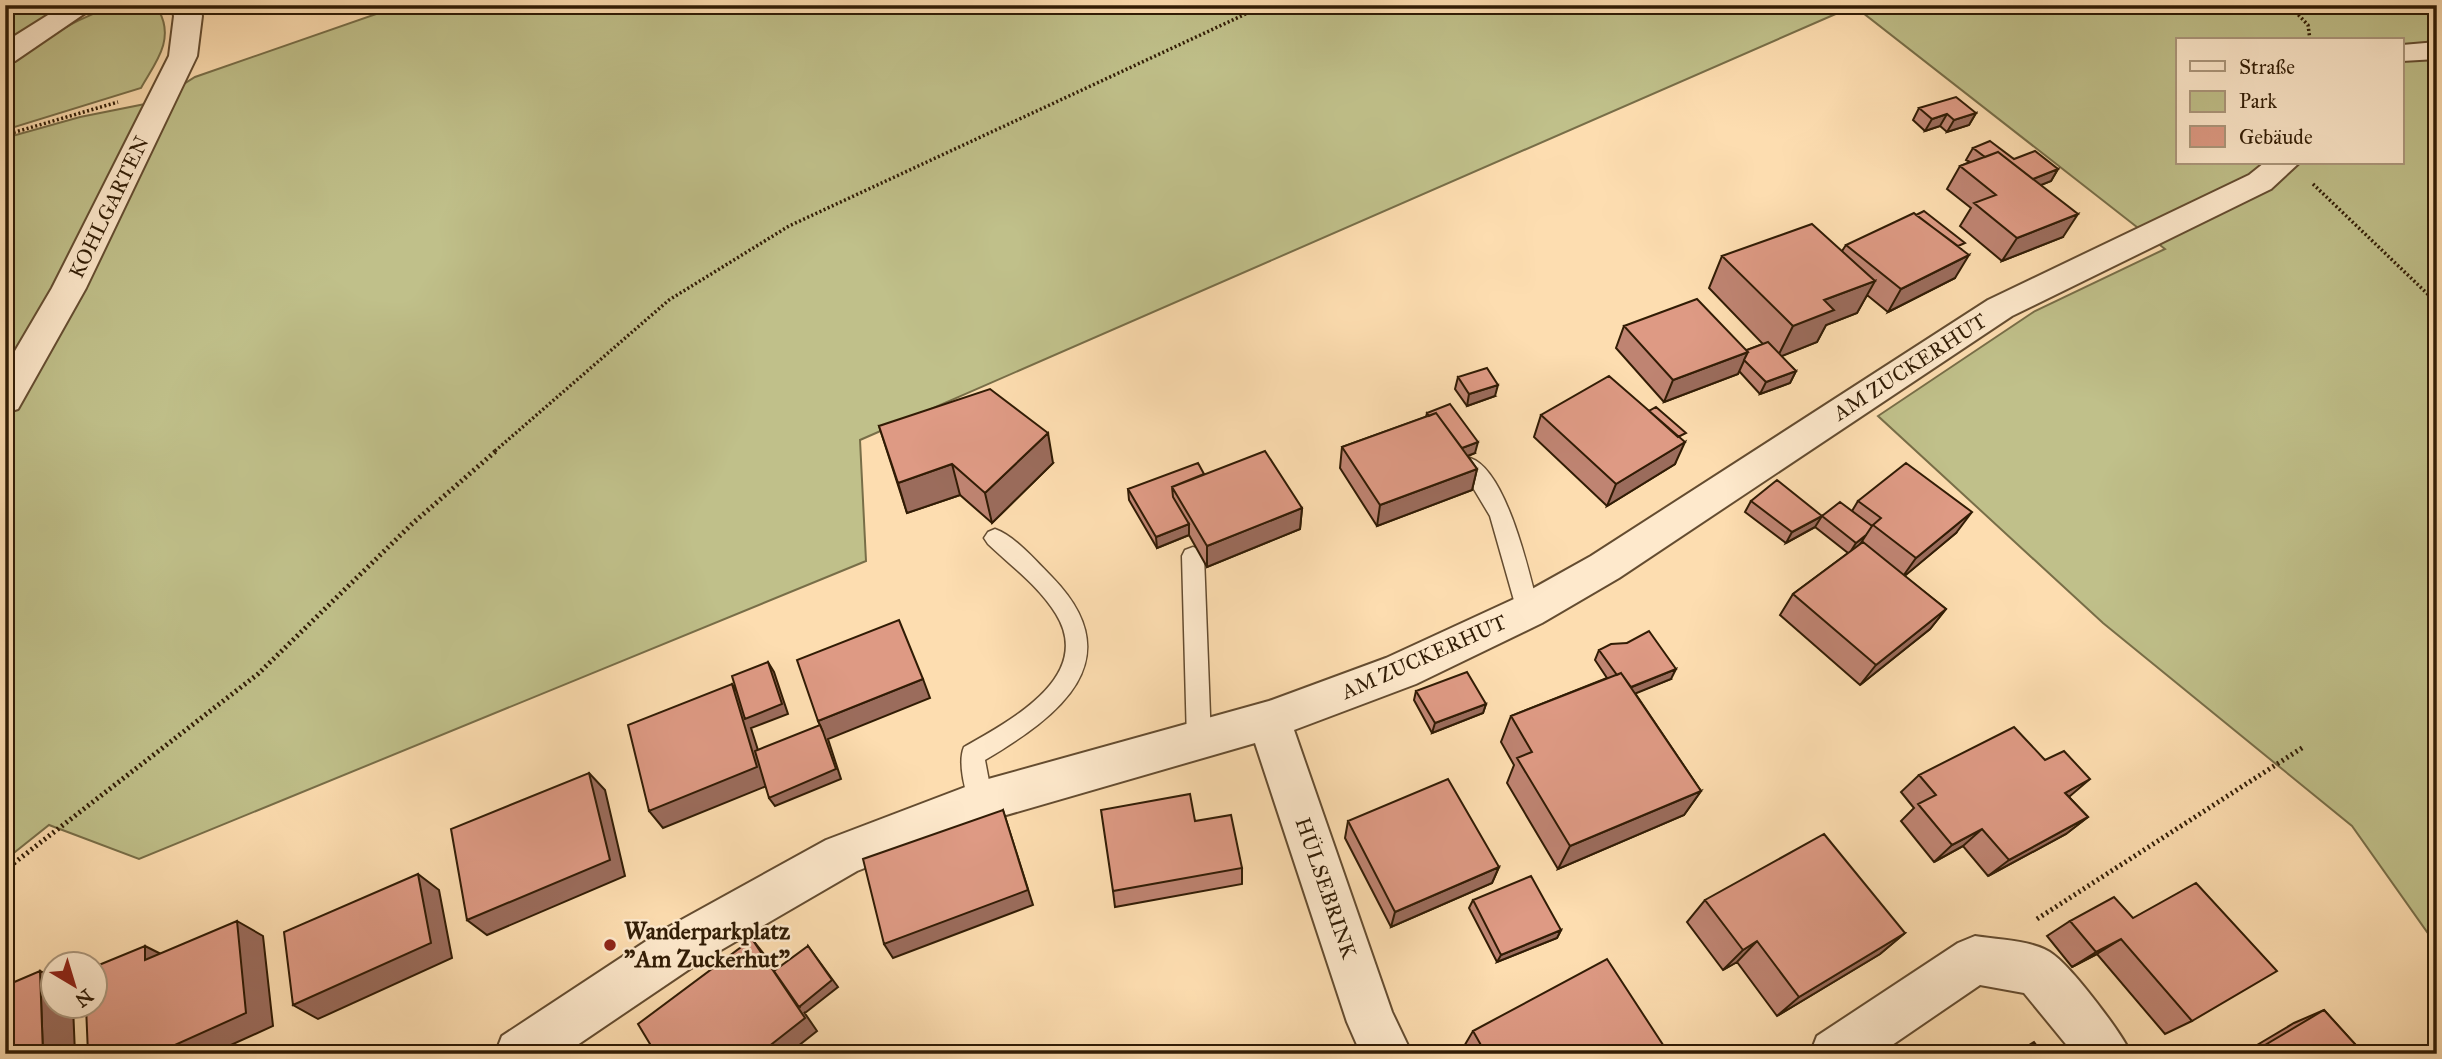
<svg xmlns="http://www.w3.org/2000/svg" width="2442" height="1059" viewBox="0 0 2442 1059" font-family="'IM FELL Great Primer',serif">
  <style>
    .green { fill: #c0c08a; stroke: #786e48; stroke-width: 2; fill-rule: evenodd }
    .lines { fill: none; stroke-linecap: round; stroke-linejoin: round }
    .lane-casing { stroke: #644c30; stroke-width: 3 }
    .street-casing { stroke: #644c30; stroke-width: 4 }
    .path-far1 { stroke: #311c05; stroke-width: 3.5; stroke-dasharray: 2 2.5; stroke-linecap: butt }
    .path { stroke: #311c05; stroke-width: 5; stroke-dasharray: 2 3.5; stroke-linecap: butt }
    .lane { fill: #fee9cc; fill-rule: evenodd }
    .street { fill: #fee9cc; fill-rule: evenodd }
    .wall { fill: #bf8472; stroke: #311c05; stroke-width: 2 }
    .shaded-wall { fill: #9b6c5c; stroke: #311c05; stroke-width: 2 }
    .building { fill: #de9a84; stroke: #311c05; stroke-width: 2 }
    .poi-dot { fill: #8f2418; stroke: #fee9cc; stroke-width: 2.5 }
    .labels { text-anchor: middle; stroke-width: 5; stroke-linejoin: round; paint-order: stroke }
    .street-label { font-size: 21px; fill: #311c05; stroke: #fee9cc }
    .near-poi-label { font-size: 24px; font-weight: bold; fill: #311c05; stroke: #fee9cc; text-anchor: start }
  </style>
  <rect width="100%" height="100%" fill="#fdddb0"/>
  <filter id="stains"><feTurbulence type="fractalNoise" baseFrequency=".00286" numOctaves="4"/><feColorMatrix values="0 0 0 0 .2 0 0 0 0 .09 0 0 0 0 .02 0 0 0 .5 -.17"/></filter>
  <radialGradient id="worn" r=".72"><stop offset=".6" stop-color="#630" stop-opacity="0"/><stop offset="1" stop-color="#630" stop-opacity=".3"/></radialGradient>
  <path class="green" d="M 5,5 L 64,5 L 5,44 Z
    M 133,5 L 159,11 C 175,40 155,63 141,88 L 5,130 L 5,66 C 44,42 85,7 133,5 Z
    M 402,5 L 2437,5 L 2437,946 L 2352,826 L 2103,623 L 1878,416 L 2035,311 L 2165,249 L 1854,6 L 860,440 L 866,561 L 139,859 L 49,825 L 5,860 L 5,138 L 80,117 L 155,102 L 195,77 ZM 2178,40 L 2402,40 L 2402,163 L 2178,163 Z"/>
  <g class="lines">
    <defs>
      <path id="lane" d="M 1470,458 C 1507,470 1530,576 1539,611 L 1536,618 L 1528,620 L 1520,618 L 1517,611 L 1490,516 L 1460,466 L 1463,460 Z
        M 995,529 C 1015,536 1037,562 1052,577 C 1133,660 1059,716 985,760 L 993,802 L 990,810 L 981,813 L 972,810 C 966,795 957,763 964,747 C 1009,721 1095,677 1056,614 C 1039,586 1011,566 988,544 L 984,538 L 988,532 Z
        M 1193,547 L 1201,550 L 1204,556 L 1211,741 L 1207,748 L 1199,752 L 1191,748 L 1187,741 L 1182,556 L 1185,550 Z"/>
      <path id="street" d="M 64,5 L 97,5 L 15,61 L 5,63 L 5,42 Z
        M 171,5 L 199,5 L 202,16 L 197,56 L 86,288 L 18,409 L 5,413 L 5,368 L 52,288 L 169,56 L 174,16 Z
        M 2437,42 L 2437,59 L 2402,61 L 2402,45 Z
        M 2264,163 L 2299,163 L 2271,189 L 2012,316 L 1619,578 L 1542,623 L 1416,684 L 1294,730 L 1392,1012 L 1412,1054 L 1361,1054 L 1347,1022 L 1255,743 L 982,822 L 857,871 L 697,964 L 564,1054 L 495,1054 L 502,1036 L 663,930 L 826,840 L 981,781 L 1269,701 L 1386,658 L 1514,599 L 1591,556 L 1988,300 L 2249,175 Z
        M 1975,936 C 1998,940 2036,940 2054,955 C 2073,969 2122,1033 2131,1054 L 2074,1054 L 2024,993 L 1980,985 L 1879,1054 L 1810,1054 L 1817,1036 L 1958,943 Z"/>
    </defs>
    <use href="#lane" class="lane-casing"/>
    <use href="#street" class="street-casing"/>
    <path class="path-far1" d="M 2289,5 L 2308,25 L 2310,40
      M 5,135 L 118,102
      M 2313,184 L 2437,303
      M 495,451 L 669,300 L 789,226 L 1265,5"/>
    <path class="path" d="M 5,870 L 258,674 L 413,523 L 497,450
      M 2037,919 L 2305,746"/>
    <use href="#lane" class="lane"/>
    <use href="#street" class="street"/>
  </g>
  <path class="wall" d="M 1919,108 L 1976,113 L 1969,125 L 1947,132 L 1940,126 L 1925,131 L 1913,120 Z
    M 1973,148 L 2014,159 L 2058,169 L 2051,181 L 2041,185 L 2063,237 L 2002,261 L 1960,226 L 1971,208 L 1947,189 L 1960,166 L 1970,162 L 1966,160 Z
    M 1846,245 L 1961,249 L 1955,278 L 1888,312 L 1867,295 L 1857,313 L 1826,325 L 1817,342 L 1781,356 L 1796,371 L 1790,383 L 1760,394 L 1739,371 L 1738,374 L 1664,402 L 1616,348 L 1624,326 L 1747,350 L 1763,344 L 1709,288 L 1722,256 L 1842,251 Z
    M 1458,377 L 1495,396 L 1467,406 L 1455,389 Z
    M 1427,413 L 1475,453 L 1468,456 L 1477,469 L 1472,490 L 1377,526 L 1340,468 L 1342,447 L 1426,417 Z
    M 1541,415 L 1682,440 L 1675,464 L 1607,506 L 1534,437 Z
    M 879,426 L 1053,463 L 992,523 L 960,495 L 907,513 Z
    M 1204,474 L 1302,508 L 1300,529 L 1207,567 L 1189,535 L 1157,548 L 1129,500 L 1128,489 Z
    M 1751,501 L 1822,516 L 1852,511 L 1858,501 L 1956,533 L 1904,576 L 1946,609 L 1930,629 L 1860,685 L 1780,615 L 1793,594 L 1848,553 L 1815,527 L 1786,543 L 1745,512 Z
    M 1627,643 L 1671,679 L 1635,693 L 1701,791 L 1684,815 L 1558,869 L 1507,783 L 1514,765 L 1501,742 L 1511,716 L 1607,678 L 1595,660 L 1599,650 Z
    M 1416,691 L 1486,704 L 1483,713 L 1432,733 L 1414,700 Z
    M 1919,775 L 2069,797 L 2088,817 L 2066,834 L 1988,876 L 1963,846 L 1934,862 L 1901,821 L 1914,808 L 1901,792 Z
    M 1195,821 L 1242,868 L 1242,884 L 1115,907 L 1113,891 Z
    M 1348,821 L 1499,867 L 1492,883 L 1391,927 L 1345,838 Z
    M 1473,900 L 1561,930 L 1557,938 L 1497,962 L 1469,908 Z
    M 1705,900 L 1905,933 L 1880,954 L 1777,1016 L 1737,962 L 1723,970 L 1687,922 Z
    M 2133,918 L 2192,1021 L 2165,1034 L 2097,954 L 2072,967 L 2047,936 L 2070,921 Z
    M 2324,1010 L 2364,1054 L 2242,1054 L 2294,1023 Z
    M 1473,1031 L 1669,1054 L 1466,1054 L 1463,1048 Z"/>
  <path class="shaded-wall" d="M 1976,113 L 1969,125 L 1947,132 L 1954,120 Z
    M 1947,114 L 1940,126 L 1925,131 L 1932,119 Z
    M 2058,169 L 2051,181 L 2013,196 L 2020,184 Z
    M 2078,214 L 2063,237 L 2002,261 L 2017,238 Z
    M 1969,255 L 1955,278 L 1888,312 L 1901,289 Z
    M 1875,281 L 1857,313 L 1826,325 L 1817,342 L 1777,358 L 1793,326 L 1824,300 Z
    M 1748,352 L 1738,374 L 1664,402 L 1673,380 Z
    M 1796,371 L 1790,383 L 1760,394 L 1766,382 Z
    M 1498,385 L 1495,396 L 1467,406 L 1469,394 Z
    M 1048,433 L 1053,463 L 992,523 L 985,493 Z
    M 1478,442 L 1475,453 L 1452,462 L 1454,451 Z
    M 1685,442 L 1675,464 L 1607,506 L 1616,484 Z
    M 952,464 L 960,495 L 907,513 L 898,483 Z
    M 1477,469 L 1472,490 L 1377,526 L 1380,505 Z
    M 1302,508 L 1300,529 L 1207,567 L 1207,546 Z
    M 1972,512 L 1956,533 L 1901,579 L 1916,558 Z
    M 1822,516 L 1815,527 L 1786,543 L 1792,532 Z
    M 1189,524 L 1189,535 L 1157,548 L 1156,537 Z
    M 1866,535 L 1859,546 L 1849,554 L 1856,543 Z
    M 1946,609 L 1930,629 L 1860,685 L 1876,665 Z
    M 768,662 L 774,672 L 788,714 L 751,728 L 769,785 L 663,828 L 649,811 L 732,684 L 744,703 Z
    M 1676,669 L 1671,679 L 1622,699 L 1627,689 Z
    M 923,679 L 930,698 L 828,739 L 841,779 L 775,806 L 769,798 L 823,732 L 818,721 Z
    M 1486,704 L 1483,713 L 1432,733 L 1435,723 Z
    M 589,773 L 605,790 L 625,876 L 487,935 L 467,920 Z
    M 2090,779 L 2069,797 L 2065,793 Z
    M 1701,791 L 1684,815 L 1558,869 L 1570,846 Z
    M 1003,810 L 1033,905 L 893,958 L 884,944 Z
    M 2088,817 L 2066,834 L 1988,876 L 2009,860 Z
    M 1982,829 L 1963,846 L 1934,862 L 1952,845 Z
    M 1499,867 L 1492,883 L 1391,927 L 1395,912 Z
    M 418,874 L 439,890 L 452,958 L 318,1019 L 293,1005 Z
    M 237,921 L 263,936 L 273,1026 L 211,1054 L 155,1054 Z
    M 1561,930 L 1557,938 L 1497,962 L 1501,955 Z
    M 1905,933 L 1880,954 L 1777,1016 L 1799,997 Z
    M 752,939 L 764,954 L 800,1006 L 808,946 L 838,987 L 805,1013 L 804,1012 L 817,1031 L 788,1054 L 759,1054 Z
    M 2121,939 L 2097,954 L 2072,967 L 2096,952 Z
    M 1757,941 L 1737,962 L 1723,970 L 1743,950 Z
    M 145,946 L 173,960 L 145,960 Z
    M 40,971 L 52,977 L 52,1006 L 73,1006 L 75,1054 L 43,1054 Z
    M 597,1046 L 609,1054 L 602,1054 Z"/>
  <path class="building" d="M 1956,97 L 1976,113 L 1954,120 L 1947,114 L 1932,119 L 1919,108 Z
    M 1990,141 L 2014,159 L 2035,151 L 2058,169 L 2033,179 L 1998,152 L 1985,157 L 1973,148 Z
    M 1998,152 L 2078,214 L 2017,238 L 1974,203 L 1996,195 L 1960,166 Z
    M 1924,211 L 1965,243 L 1958,246 L 1916,215 Z
    M 1914,213 L 1969,255 L 1901,289 L 1846,245 Z
    M 1812,224 L 1875,281 L 1824,300 L 1834,310 L 1793,326 L 1722,256 Z
    M 1697,299 L 1748,352 L 1673,380 L 1624,326 Z
    M 1768,342 L 1796,371 L 1766,382 L 1744,360 L 1748,352 L 1747,350 Z
    M 1487,368 L 1498,385 L 1469,394 L 1458,377 Z
    M 1609,376 L 1685,442 L 1616,484 L 1541,415 Z
    M 990,389 L 1048,433 L 985,493 L 952,464 L 898,483 L 879,426 Z
    M 1450,404 L 1478,442 L 1462,448 L 1436,413 L 1429,416 L 1427,413 Z
    M 1656,407 L 1686,433 L 1678,437 L 1649,411 Z
    M 1436,413 L 1477,469 L 1380,505 L 1342,447 Z
    M 1265,451 L 1302,508 L 1207,546 L 1172,487 Z
    M 1198,463 L 1204,474 L 1172,487 L 1173,497 L 1189,524 L 1156,537 L 1128,489 Z
    M 1906,463 L 1972,512 L 1916,558 L 1873,525 L 1881,518 L 1858,501 Z
    M 1777,480 L 1822,516 L 1792,532 L 1751,501 Z
    M 1840,502 L 1872,526 L 1866,535 L 1856,543 L 1822,516 Z
    M 1863,542 L 1946,609 L 1876,665 L 1793,594 Z
    M 899,620 L 923,679 L 818,721 L 797,660 Z
    M 1649,631 L 1676,669 L 1631,687 L 1621,673 L 1617,675 L 1599,650 L 1611,644 L 1627,643 Z
    M 768,662 L 782,704 L 745,719 L 732,676 Z
    M 1467,672 L 1486,704 L 1435,723 L 1416,691 Z
    M 1621,673 L 1701,791 L 1570,846 L 1517,758 L 1532,752 L 1511,716 Z
    M 732,684 L 757,767 L 649,811 L 628,725 Z
    M 820,725 L 823,732 L 836,769 L 769,798 L 755,751 Z
    M 2014,727 L 2045,760 L 2064,751 L 2090,779 L 2065,793 L 2088,817 L 2009,860 L 1982,829 L 1952,845 L 1918,804 L 1936,795 L 1919,775 Z
    M 589,773 L 610,860 L 467,920 L 451,829 Z
    M 1448,779 L 1499,867 L 1395,912 L 1348,821 Z
    M 1190,794 L 1195,821 L 1231,815 L 1242,868 L 1113,891 L 1101,810 Z
    M 1003,810 L 1028,890 L 884,944 L 863,859 Z
    M 1824,834 L 1905,933 L 1799,997 L 1757,941 L 1743,950 L 1705,900 Z
    M 418,874 L 431,943 L 293,1005 L 284,932 Z
    M 1531,876 L 1561,930 L 1501,955 L 1473,900 Z
    M 2196,883 L 2277,971 L 2192,1021 L 2121,939 L 2096,952 L 2070,921 L 2114,897 L 2133,918 Z
    M 237,921 L 246,1013 L 155,1054 L 88,1054 L 86,1006 L 94,1006 L 94,967 L 145,946 L 145,960 Z
    M 752,939 L 805,1018 L 759,1054 L 656,1054 L 638,1024 Z
    M 808,946 L 832,980 L 799,1007 L 774,971 Z
    M 1607,959 L 1669,1054 L 1486,1054 L 1473,1031 Z
    M 40,971 L 43,1054 L 5,1054 L 5,986 Z
    M 2324,1010 L 2364,1054 L 2250,1054 Z
    M 2034,1042 L 2043,1054 L 2015,1054 Z
    M 597,1046 L 602,1054 L 586,1054 Z"/>
  <circle class="poi-dot" cx="610" cy="945" r="7"/>
  <g class="labels">
    <g class="street-label">
      <text transform="translate(109 207) rotate(-64)" y="7">KOHLGARTEN</text>
      <text transform="translate(1910 367) rotate(-33)" y="7">AM ZUCKERHUT</text>
      <text transform="translate(1424 657) rotate(-24)" y="7">AM ZUCKERHUT</text>
      <text transform="translate(1326 888) rotate(71)" y="7">HÜLSEBRINK</text>
    </g>
    <g class="near-poi-label">
      <text x="624" y="939">Wanderparkplatz<tspan x="624" dy="28">"Am Zuckerhut"</tspan></text>
    </g>
  </g>
  <rect width="2442" height="1059" fill="none" stroke="#fdddb0" stroke-width="28"/>
  <rect x="7" y="7" width="2428" height="1045" fill="none" stroke="#311c05" stroke-width="3.5"/>
  <rect x="14" y="14" width="2414" height="1031" fill="none" stroke="#311c05" stroke-width="2"/>
  <rect x="2176" y="38" width="228" height="126" fill="#fee9cc" stroke="#ac977c" stroke-width="2"/>
  <rect x="2190" y="61" width="35" height="10" fill="#fee9cc" stroke="#ac977c" stroke-width="2"/>
  <text x="2239" y="74" font-size="21" fill="#311c05">Straße</text>
  <rect x="2190" y="91" width="35" height="21" fill="#c0c08a" stroke="#ac977c" stroke-width="2"/>
  <text x="2239" y="108" font-size="21" fill="#311c05">Park</text>
  <rect x="2190" y="126" width="35" height="21" fill="#de9a84" stroke="#ac977c" stroke-width="2"/>
  <text x="2239" y="144" font-size="21" fill="#311c05">Gebäude</text>
  <g transform="translate(74 985) rotate(142)"><circle r="33" fill="#fee9cc" stroke="#ac977c" stroke-width="2"/>
  <path d="M0-5L12 26L0 18L-12 26Z" fill="#8f2418"/>
  <text y="-10" font-size="19" font-weight="bold" text-anchor="middle" fill="#311c05">N</text>
  </g>
  <rect width="100%" height="100%" filter="url(#stains)"/>
  <rect width="100%" height="100%" fill="url(#worn)"/>
</svg>
